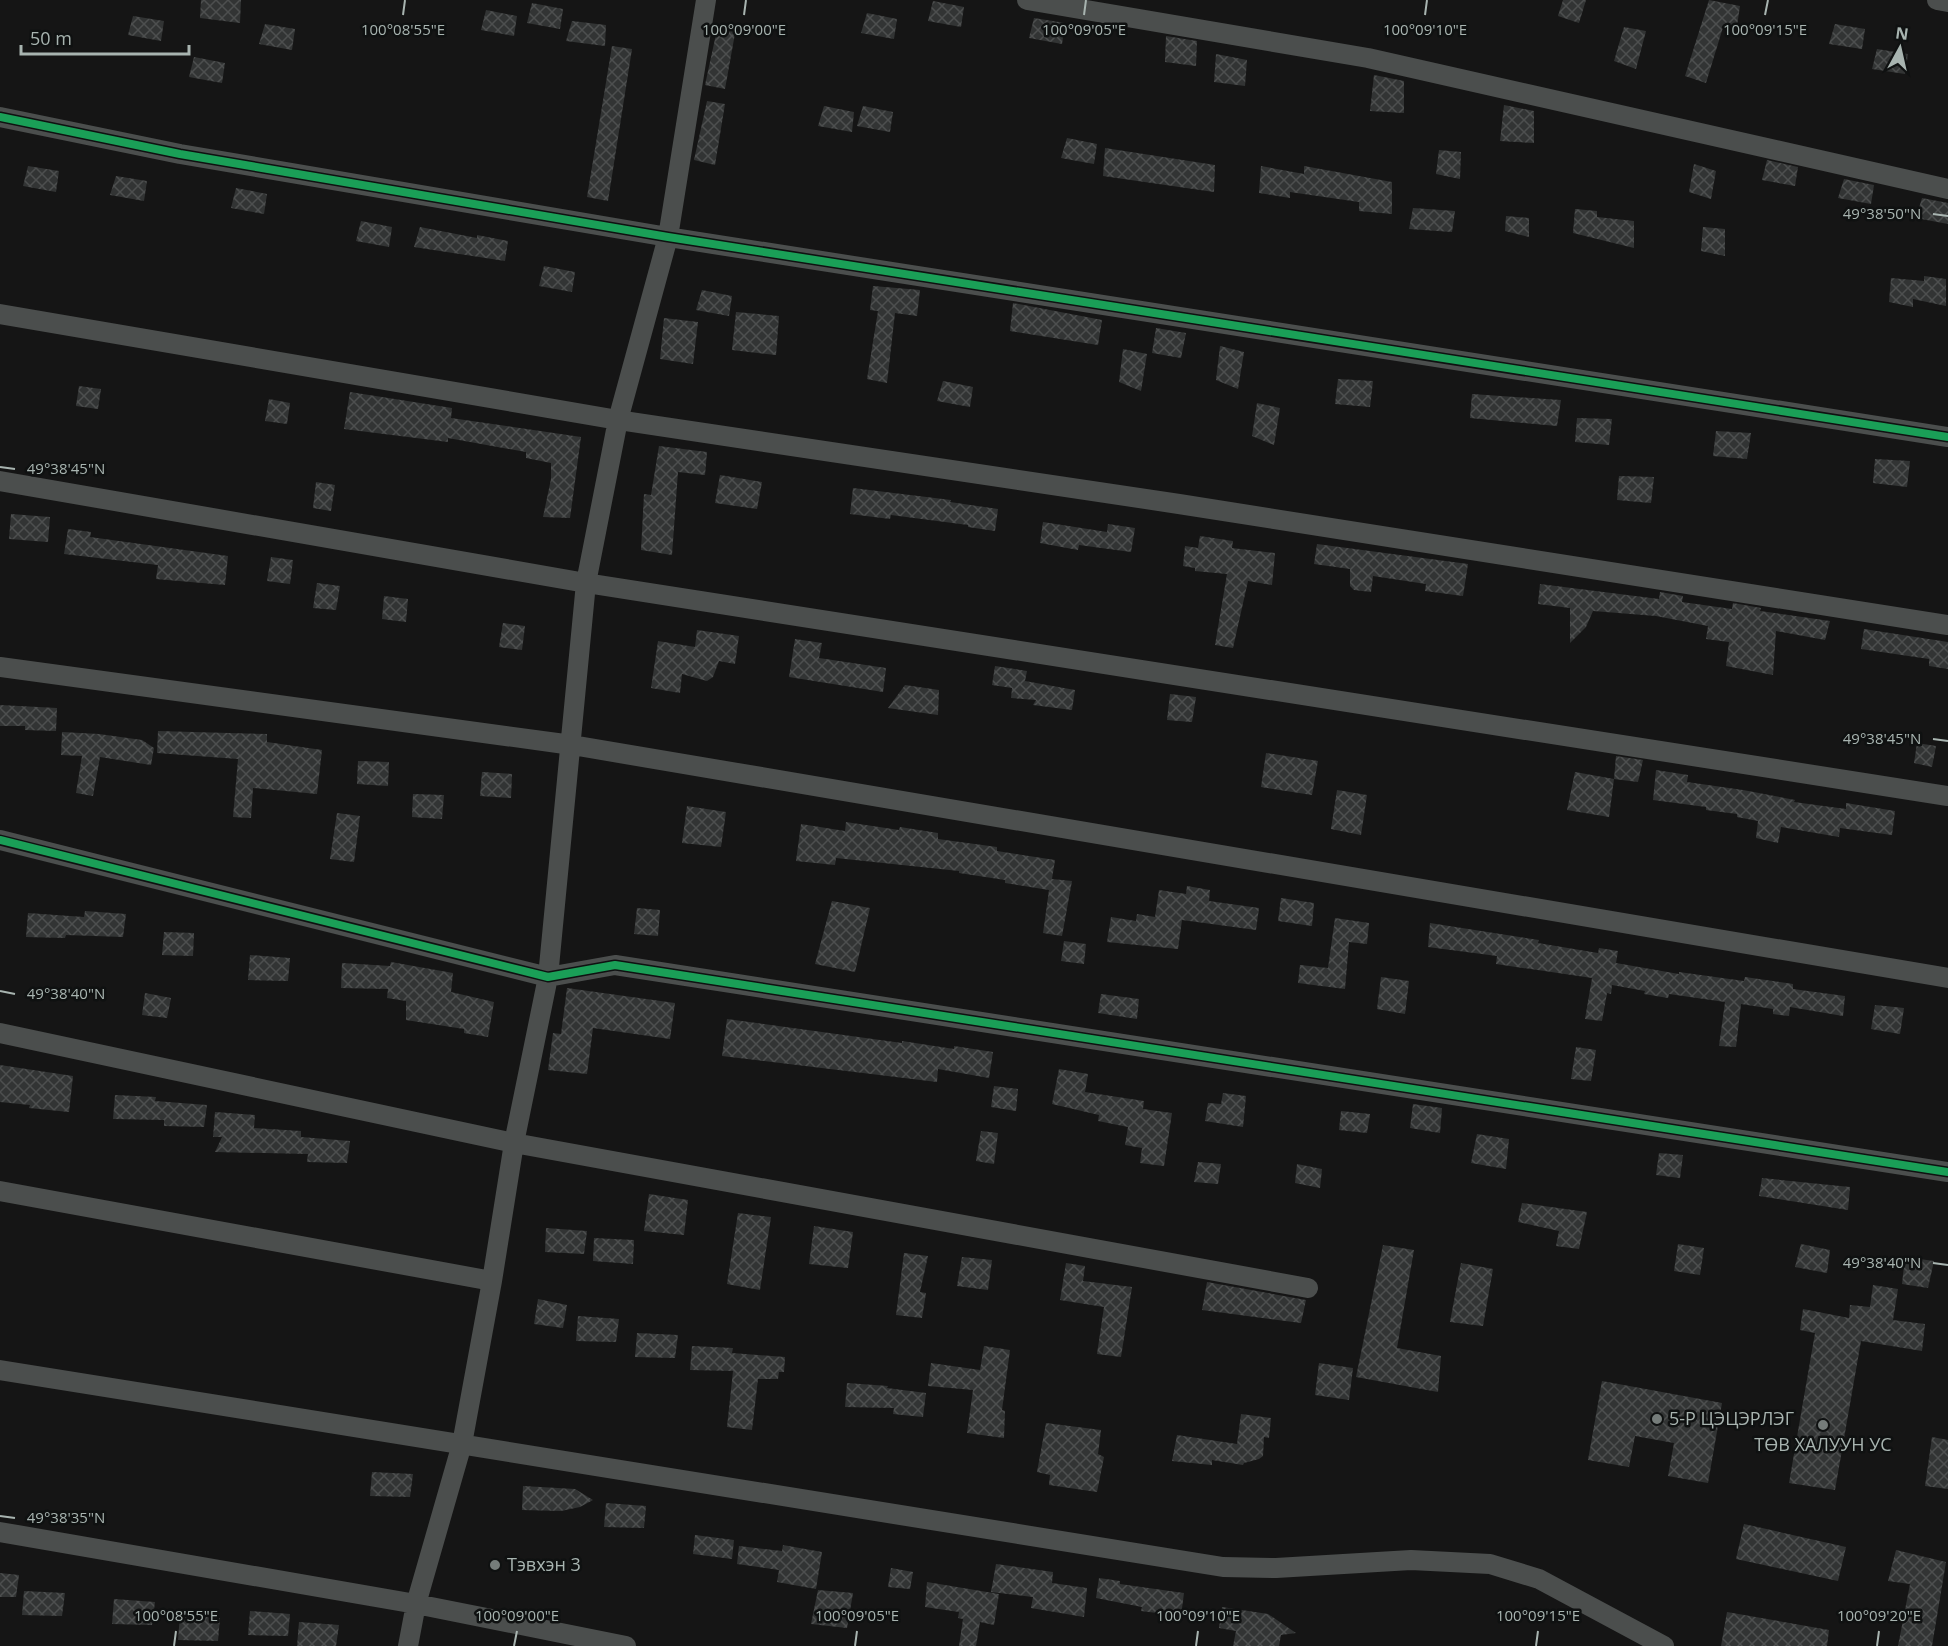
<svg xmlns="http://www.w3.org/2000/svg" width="1948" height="1646" viewBox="0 0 1948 1646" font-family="'Open Sans',sans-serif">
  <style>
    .building { fill: url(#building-cross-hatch) }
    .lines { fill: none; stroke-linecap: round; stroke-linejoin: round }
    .street { stroke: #4b4e4d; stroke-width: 20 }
    .cycleway-casing { stroke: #0f1111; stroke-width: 11 }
    .cycleway { stroke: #1a9f57; stroke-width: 8 }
    .ticks { fill: none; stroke: #a8b4b0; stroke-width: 2 }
    .poi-dot { fill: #757c7a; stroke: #0f1111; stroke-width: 2 }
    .labels { text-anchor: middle; stroke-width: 5; stroke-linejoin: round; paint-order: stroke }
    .poi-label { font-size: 18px; fill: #a8b4b0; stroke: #0f1111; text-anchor: start }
    .ticks-label { font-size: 15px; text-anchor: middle; fill: #a8b4b0; stroke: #0f1111; stroke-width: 5; stroke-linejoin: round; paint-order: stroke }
  </style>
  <defs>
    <pattern id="building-cross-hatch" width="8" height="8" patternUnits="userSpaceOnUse" patternTransform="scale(1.5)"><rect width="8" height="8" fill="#323434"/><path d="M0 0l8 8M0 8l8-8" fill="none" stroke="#4d4f4f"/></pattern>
  </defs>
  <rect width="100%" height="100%" fill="#151515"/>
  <path class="building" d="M 201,0 L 241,0 L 240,23 L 200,18 Z
    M 1563,0 L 1586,0 L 1579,23 L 1558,16 Z
    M 1709,0 L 1740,6 L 1737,26 L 1724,24 L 1706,83 L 1685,76 Z
    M 933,1 L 964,7 L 961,27 L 928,21 Z
    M 532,3 L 563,9 L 560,29 L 527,23 Z
    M 486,10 L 517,16 L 514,36 L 481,30 Z
    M 867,13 L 897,19 L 894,39 L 861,33 Z
    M 133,16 L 164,21 L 161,41 L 128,35 Z
    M 1034,18 L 1065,23 L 1062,44 L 1029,38 Z
    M 572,21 L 606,25 L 605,46 L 566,41 Z
    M 265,24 L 295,29 L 292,50 L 259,44 Z
    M 1835,24 L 1865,29 L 1862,49 L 1829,44 Z
    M 718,25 L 736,28 L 725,89 L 705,85 Z
    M 1624,27 L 1646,31 L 1636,69 L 1614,61 Z
    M 1166,36 L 1197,41 L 1196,66 L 1165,62 Z
    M 612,46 L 632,49 L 608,201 L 587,197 Z
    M 1877,49 L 1908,54 L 1905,74 L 1872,69 Z
    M 1216,54 L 1247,60 L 1245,86 L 1214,82 Z
    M 194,57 L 225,63 L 222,83 L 189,77 Z
    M 1374,75 L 1404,81 L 1404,113 L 1370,111 Z
    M 707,101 L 725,104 L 715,165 L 694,160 Z
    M 1504,105 L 1534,111 L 1534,143 L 1500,141 Z
    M 824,106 L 854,112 L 852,132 L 818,126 Z
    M 863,106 L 893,112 L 890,132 L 857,126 Z
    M 1067,138 L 1097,144 L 1094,164 L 1061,158 Z
    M 1105,148 L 1215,165 L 1214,192 L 1103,176 Z
    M 1439,150 L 1461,152 L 1460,179 L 1436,174 Z
    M 1767,160 L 1798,167 L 1795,186 L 1762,180 Z
    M 1694,164 L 1716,171 L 1711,199 L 1689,192 Z
    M 28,166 L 59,171 L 56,192 L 23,186 Z
    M 1261,166 L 1304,174 L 1304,166 L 1392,182 L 1392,214 L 1359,211 L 1359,202 L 1290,192 L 1290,198 L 1259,193 Z
    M 116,176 L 147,181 L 144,201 L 110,195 Z
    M 1844,179 L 1874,185 L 1871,204 L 1838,198 Z
    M 236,188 L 267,194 L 264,214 L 231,208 Z
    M 1922,198 L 1948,203 L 1948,224 L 1916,218 Z
    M 1413,208 L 1455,211 L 1452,232 L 1409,229 Z
    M 1575,209 L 1597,211 L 1597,217 L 1634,221 L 1634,248 L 1573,233 Z
    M 1506,216 L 1529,218 L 1529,237 L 1505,231 Z
    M 361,221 L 392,227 L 389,247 L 356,241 Z
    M 420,227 L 477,238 L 477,235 L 508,241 L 505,261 L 414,247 Z
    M 1703,227 L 1725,229 L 1725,256 L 1701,251 Z
    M 544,266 L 575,272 L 572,292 L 539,286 Z
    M 1924,276 L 1946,279 L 1946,306 L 1913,299 L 1913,307 L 1889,302 L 1891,278 L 1924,281 Z
    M 873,286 L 920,290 L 917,316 L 895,313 L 887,383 L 867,379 L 878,311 L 870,310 Z
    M 702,290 L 732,296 L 729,316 L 696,310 Z
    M 1013,303 L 1102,320 L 1098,345 L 1010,331 Z
    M 736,312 L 779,316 L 776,355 L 732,350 Z
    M 664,318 L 698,322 L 693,364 L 660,359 Z
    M 1156,328 L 1186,333 L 1181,358 L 1152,353 Z
    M 1220,346 L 1244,352 L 1238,389 L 1216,380 Z
    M 1123,349 L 1147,354 L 1141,391 L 1119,382 Z
    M 1338,379 L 1373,381 L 1370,407 L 1335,404 Z
    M 943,381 L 973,387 L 970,407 L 937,401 Z
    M 79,386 L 101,389 L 98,409 L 76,406 Z
    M 350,392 L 452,408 L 451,418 L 581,437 L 570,518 L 543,517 L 551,479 L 551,463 L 526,458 L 526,452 L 448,438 L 448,442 L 344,429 Z
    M 1472,394 L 1561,400 L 1557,426 L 1470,418 Z
    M 269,399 L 290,403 L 287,424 L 265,421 Z
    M 1257,403 L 1280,408 L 1274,445 L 1252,436 Z
    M 1577,418 L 1612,419 L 1609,445 L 1575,442 Z
    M 1716,431 L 1751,433 L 1747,459 L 1713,456 Z
    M 659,446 L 707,452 L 705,475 L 678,472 L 672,555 L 641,550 L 644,494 L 651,495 Z
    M 1875,459 L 1910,461 L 1907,487 L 1873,483 Z
    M 720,475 L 762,482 L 757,509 L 715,503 Z
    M 1619,476 L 1654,477 L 1651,503 L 1617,500 Z
    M 316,482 L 335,485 L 331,511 L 313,508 Z
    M 853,488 L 951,500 L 950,502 L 998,509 L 995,531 L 968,527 L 968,525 L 891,515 L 890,519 L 850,514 Z
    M 11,514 L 50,517 L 48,542 L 9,539 Z
    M 1043,522 L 1107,532 L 1108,524 L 1135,528 L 1131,552 L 1079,545 L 1078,550 L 1040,543 Z
    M 68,529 L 91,532 L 90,537 L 228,556 L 225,585 L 156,579 L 158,565 L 64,554 Z
    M 1200,536 L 1233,541 L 1232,548 L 1275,553 L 1272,585 L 1248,581 L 1233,648 L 1215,645 L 1227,574 L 1195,571 L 1195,568 L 1183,566 L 1185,546 L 1198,548 Z
    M 1317,544 L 1468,564 L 1463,596 L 1425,591 L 1426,584 L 1373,576 L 1371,592 L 1354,590 L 1350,586 L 1350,569 L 1314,564 Z
    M 271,557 L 293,560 L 290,584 L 267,581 Z
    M 317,583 L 340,586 L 336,610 L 313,608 Z
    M 1540,584 L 1659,599 L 1660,592 L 1683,596 L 1682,602 L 1732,609 L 1733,603 L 1761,608 L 1760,611 L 1830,621 L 1825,640 L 1776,631 L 1773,675 L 1726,666 L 1729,642 L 1706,639 L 1708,626 L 1656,616 L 1593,611 L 1586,627 L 1570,643 L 1570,608 L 1538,604 Z
    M 384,596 L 408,599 L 406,622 L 382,619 Z
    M 503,623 L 525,626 L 522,650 L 499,647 Z
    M 1864,629 L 1948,642 L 1948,669 L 1929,666 L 1929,659 L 1861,649 Z
    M 697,630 L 739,636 L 735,664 L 719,661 L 713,677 L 707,681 L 682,674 L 680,693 L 651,688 L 658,641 L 695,647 Z
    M 795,639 L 822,643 L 819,658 L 886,668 L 883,692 L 789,677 Z
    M 995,666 L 1027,671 L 1025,681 L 1075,690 L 1072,710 L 1033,705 L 1036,700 L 1011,698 L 1012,688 L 992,685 Z
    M 905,685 L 939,690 L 938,715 L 888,708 Z
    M 1170,694 L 1196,697 L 1192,722 L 1167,720 Z
    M 0,705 L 57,708 L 56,731 L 25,730 L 25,726 L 0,726 Z
    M 158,731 L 267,734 L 267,742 L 322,750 L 317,794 L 253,788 L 251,818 L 233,817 L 238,759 L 157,753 Z
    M 62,732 L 99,734 L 142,740 L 154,748 L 151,765 L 100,757 L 93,796 L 76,793 L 82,756 L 61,755 Z
    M 1917,743 L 1936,746 L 1932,767 L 1914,763 Z
    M 1266,753 L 1318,761 L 1312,795 L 1261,787 Z
    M 1616,756 L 1643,760 L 1638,782 L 1614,779 Z
    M 358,761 L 389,762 L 388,786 L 357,784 Z
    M 1656,770 L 1688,775 L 1687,782 L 1743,790 L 1795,800 L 1794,802 L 1846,809 L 1846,803 L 1895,811 L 1892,835 L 1840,828 L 1839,837 L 1781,827 L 1778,843 L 1756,838 L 1758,821 L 1737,817 L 1737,814 L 1706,810 L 1706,807 L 1653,800 Z
    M 482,772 L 512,774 L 511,798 L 480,796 Z
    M 1575,772 L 1614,779 L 1609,817 L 1567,810 Z
    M 1337,790 L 1367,795 L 1361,835 L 1331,829 Z
    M 413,794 L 444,795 L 442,819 L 412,817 Z
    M 687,806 L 726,812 L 721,847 L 682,843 Z
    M 337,813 L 360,816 L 354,862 L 330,859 Z
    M 846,822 L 899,830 L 900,827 L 938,833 L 938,839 L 997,847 L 997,851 L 1055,860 L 1052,879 L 1072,881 L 1062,936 L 1043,933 L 1049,890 L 1005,883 L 1005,880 L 959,873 L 959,871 L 836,858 L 835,865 L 796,861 L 801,824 L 845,831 Z
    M 1187,886 L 1210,890 L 1209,901 L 1259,908 L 1256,930 L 1182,920 L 1178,949 L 1107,942 L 1111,917 L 1136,921 L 1137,914 L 1155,917 L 1159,890 L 1186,894 Z
    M 1281,898 L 1314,903 L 1312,926 L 1278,921 Z
    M 832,901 L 870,908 L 855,972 L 815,964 Z
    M 637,908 L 660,910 L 658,936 L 634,934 Z
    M 85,911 L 126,914 L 123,937 L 66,935 L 65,938 L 26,937 L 28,913 L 84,917 Z
    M 1335,918 L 1369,923 L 1367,944 L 1349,942 L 1345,989 L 1298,983 L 1300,965 L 1328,968 Z
    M 1430,923 L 1539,940 L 1538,943 L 1598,953 L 1599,948 L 1618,951 L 1616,963 L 1679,974 L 1679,972 L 1744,981 L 1745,977 L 1793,984 L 1793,989 L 1845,996 L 1843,1016 L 1790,1007 L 1789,1016 L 1773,1014 L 1773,1009 L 1741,1004 L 1736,1047 L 1719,1046 L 1725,1002 L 1669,994 L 1668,998 L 1644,994 L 1645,991 L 1612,985 L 1611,994 L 1607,993 L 1602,1021 L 1585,1019 L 1592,978 L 1496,964 L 1497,956 L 1428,947 Z
    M 164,932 L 194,933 L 193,956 L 162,955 Z
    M 1064,941 L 1086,944 L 1084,964 L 1061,961 Z
    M 250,955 L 290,958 L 288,981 L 248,980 Z
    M 391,962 L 453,973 L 451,992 L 494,1002 L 488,1037 L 464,1033 L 464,1029 L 406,1020 L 406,1001 L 387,998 L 388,989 L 341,988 L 342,963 L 390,966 Z
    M 1381,977 L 1409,981 L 1405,1014 L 1377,1009 Z
    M 567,988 L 675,1003 L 670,1039 L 593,1028 L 587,1074 L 548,1070 L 553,1033 L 561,1034 Z
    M 145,993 L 171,998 L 167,1018 L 142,1015 Z
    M 1101,994 L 1139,999 L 1137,1019 L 1098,1013 Z
    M 1875,1005 L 1904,1008 L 1900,1034 L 1871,1029 Z
    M 727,1019 L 902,1043 L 902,1041 L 954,1049 L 954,1046 L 993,1052 L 989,1078 L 938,1069 L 937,1082 L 722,1056 Z
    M 1576,1047 L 1596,1050 L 1591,1081 L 1571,1079 Z
    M 0,1065 L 73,1076 L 69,1112 L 29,1108 L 30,1105 L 0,1102 Z
    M 1059,1069 L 1088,1074 L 1085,1092 L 1144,1101 L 1143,1109 L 1172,1113 L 1164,1166 L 1140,1163 L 1142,1148 L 1125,1145 L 1128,1127 L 1098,1121 L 1099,1115 L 1052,1104 Z
    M 994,1086 L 1018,1089 L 1016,1111 L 991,1107 Z
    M 1223,1093 L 1246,1096 L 1243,1127 L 1205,1121 L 1208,1103 L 1221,1104 Z
    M 115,1095 L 156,1097 L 155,1101 L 207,1105 L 204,1127 L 164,1126 L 164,1120 L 113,1119 Z
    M 1413,1104 L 1442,1108 L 1440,1133 L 1410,1128 Z
    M 1341,1111 L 1370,1114 L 1367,1133 L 1339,1130 Z
    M 215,1112 L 255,1115 L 254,1128 L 301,1131 L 301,1137 L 350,1141 L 347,1163 L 307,1162 L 308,1154 L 215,1152 L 222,1137 L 213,1137 Z
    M 981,1131 L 998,1133 L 994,1164 L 976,1161 Z
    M 1477,1134 L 1509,1139 L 1506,1169 L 1471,1163 Z
    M 1659,1153 L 1683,1155 L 1680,1178 L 1656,1175 Z
    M 1198,1162 L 1221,1164 L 1218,1184 L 1194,1182 Z
    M 1297,1164 L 1322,1169 L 1320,1188 L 1295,1183 Z
    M 1762,1178 L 1850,1187 L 1848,1210 L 1759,1196 Z
    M 649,1194 L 688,1200 L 684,1235 L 644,1231 Z
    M 1522,1203 L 1587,1212 L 1579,1249 L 1556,1246 L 1559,1231 L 1518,1222 Z
    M 738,1213 L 771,1217 L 760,1290 L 727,1284 Z
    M 814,1226 L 853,1232 L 848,1268 L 809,1264 Z
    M 546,1228 L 587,1231 L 584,1254 L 545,1252 Z
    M 594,1238 L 634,1240 L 633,1264 L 593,1261 Z
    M 1678,1244 L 1704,1248 L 1700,1275 L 1674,1271 Z
    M 1801,1244 L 1830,1250 L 1827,1273 L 1795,1267 Z
    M 1383,1245 L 1414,1250 L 1397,1348 L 1441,1356 L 1438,1392 L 1356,1377 Z
    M 904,1253 L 928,1256 L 920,1292 L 926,1293 L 922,1318 L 896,1315 Z
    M 962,1257 L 992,1260 L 988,1290 L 957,1286 Z
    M 1905,1257 L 1934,1261 L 1928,1288 L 1902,1284 Z
    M 1066,1263 L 1085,1266 L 1083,1281 L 1132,1287 L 1121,1357 L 1097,1354 L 1104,1307 L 1060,1300 Z
    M 1461,1263 L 1493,1269 L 1483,1326 L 1450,1322 Z
    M 1207,1282 L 1306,1300 L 1301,1323 L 1202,1310 Z
    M 1873,1285 L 1898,1289 L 1893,1320 L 1925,1324 L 1922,1351 L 1861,1341 L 1835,1490 L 1789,1483 L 1815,1333 L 1800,1330 L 1803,1309 L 1849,1318 L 1850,1305 L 1870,1307 Z
    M 538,1299 L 567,1305 L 563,1328 L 534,1324 Z
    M 578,1316 L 619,1319 L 616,1342 L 576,1341 Z
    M 637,1333 L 678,1335 L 675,1358 L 635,1357 Z
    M 692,1346 L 733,1348 L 732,1353 L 785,1357 L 784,1372 L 779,1372 L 778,1379 L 758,1379 L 752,1430 L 727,1427 L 733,1371 L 690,1370 Z
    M 984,1346 L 1010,1350 L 1002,1410 L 1005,1411 L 1004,1438 L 967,1433 L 973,1390 L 928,1386 L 931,1363 L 980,1370 Z
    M 1319,1363 L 1353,1368 L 1349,1400 L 1315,1395 Z
    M 1602,1381 L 1722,1403 L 1708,1483 L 1668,1476 L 1674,1443 L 1635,1436 L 1629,1467 L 1588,1460 Z
    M 847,1383 L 888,1386 L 887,1388 L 926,1393 L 923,1417 L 893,1414 L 894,1408 L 845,1407 Z
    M 1241,1414 L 1271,1418 L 1269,1438 L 1264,1437 L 1263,1456 L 1259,1459 L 1244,1463 L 1243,1465 L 1212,1460 L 1212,1465 L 1172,1461 L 1177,1435 L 1237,1444 Z
    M 1046,1423 L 1101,1430 L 1098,1454 L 1104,1457 L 1097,1492 L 1049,1485 L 1050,1475 L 1037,1472 Z
    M 1932,1437 L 1948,1440 L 1948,1489 L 1925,1486 Z
    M 372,1472 L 413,1474 L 410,1497 L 370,1496 Z
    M 523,1486 L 575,1489 L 593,1500 L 580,1507 L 561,1511 L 522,1510 Z
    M 606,1503 L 646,1506 L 644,1528 L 604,1527 Z
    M 1744,1524 L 1846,1547 L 1838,1581 L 1736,1559 Z
    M 695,1535 L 734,1540 L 732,1559 L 693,1554 Z
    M 783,1545 L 822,1552 L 816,1589 L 777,1582 L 779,1570 L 737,1564 L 739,1546 L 782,1551 Z
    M 1896,1550 L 1946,1562 L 1932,1646 L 1898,1646 L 1910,1584 L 1888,1581 Z
    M 996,1564 L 1053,1572 L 1052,1583 L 1087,1588 L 1084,1617 L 1031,1608 L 1033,1597 L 991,1592 Z
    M 891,1568 L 913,1572 L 910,1589 L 888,1587 Z
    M 0,1573 L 19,1575 L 16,1597 L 0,1597 Z
    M 1099,1578 L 1120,1581 L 1120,1584 L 1184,1593 L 1181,1616 L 1141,1611 L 1142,1607 L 1096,1598 Z
    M 927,1582 L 999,1594 L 994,1625 L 980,1622 L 976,1646 L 959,1646 L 963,1619 L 958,1618 L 959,1612 L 925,1607 Z
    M 818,1590 L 853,1593 L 847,1628 L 811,1624 Z
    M 24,1591 L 65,1593 L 62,1616 L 22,1615 Z
    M 114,1599 L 155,1602 L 152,1625 L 112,1624 Z
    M 1222,1607 L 1268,1614 L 1296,1633 L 1281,1635 L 1279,1646 L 1233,1646 L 1236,1631 L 1219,1628 Z
    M 250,1611 L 290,1614 L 288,1636 L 248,1635 Z
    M 1727,1612 L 1829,1630 L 1827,1646 L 1721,1646 Z
    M 180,1615 L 220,1618 L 218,1641 L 178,1640 Z
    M 299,1622 L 339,1625 L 336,1646 L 297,1646 Z"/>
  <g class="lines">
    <path class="street" d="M 1027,0 L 1368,58 L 1948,189
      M 1937,0 L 1948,2
      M 0,117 L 180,154 L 668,237 L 1948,437
      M 0,314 L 618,420 L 1179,504 L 1948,625
      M 0,481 L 586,583 L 1948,796
      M 0,667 L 572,745 L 1948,978
      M 0,840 L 548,977 L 615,965 L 1948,1172
      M 0,1033 L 514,1143 L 1308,1288
      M 0,1191 L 492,1281
      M 0,1370 L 1223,1567 L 1276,1568 L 1411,1560 L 1490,1564 L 1539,1579 L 1664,1646
      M 0,1532 L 416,1604 L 626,1646
      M 408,1646 L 416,1604 L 462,1444 L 492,1281 L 514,1143 L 548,977 L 586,583 L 618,420 L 668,237 L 706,0"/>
    <defs>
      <path id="cycleway" d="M 0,117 L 180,154 L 668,237 L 1948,437
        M 0,840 L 548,977 L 615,965 L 1948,1172"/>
    </defs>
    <use href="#cycleway" class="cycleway-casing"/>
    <use href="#cycleway" class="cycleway"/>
  </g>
  <path class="ticks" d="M 403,15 L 405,0M 744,15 L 746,0M 1084,15 L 1086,0M 1425,15 L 1427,0M 1765,15 L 1768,0M 1933,214 L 1948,216M 0,467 L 15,469M 1933,739 L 1948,741M 0,991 L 15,994M 1933,1263 L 1948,1265M 0,1516 L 15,1518M 174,1646 L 176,1631M 514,1646 L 517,1631M 855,1646 L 857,1631M 1196,1646 L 1198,1631M 1536,1646 L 1538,1631M 1877,1646 L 1879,1631"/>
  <g class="poi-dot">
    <circle cx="1657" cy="1419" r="6"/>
    <circle cx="1823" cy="1425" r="6"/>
    <circle cx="495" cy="1565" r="6"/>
  </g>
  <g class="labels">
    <g class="poi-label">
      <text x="1669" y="1425">5-Р ЦЭЦЭРЛЭГ</text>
      <text x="1823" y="1451" text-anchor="middle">ТӨВ ХАЛУУН УС</text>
      <text x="507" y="1571">Тэвхэн 3</text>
    </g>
  </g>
  <g class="ticks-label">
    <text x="403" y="35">100°08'55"E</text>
    <text x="744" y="35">100°09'00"E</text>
    <text x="1084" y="35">100°09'05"E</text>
    <text x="1425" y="35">100°09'10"E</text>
    <text x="1765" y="35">100°09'15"E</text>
    <text x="1882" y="219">49°38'50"N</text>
    <text x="66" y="474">49°38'45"N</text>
    <text x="1882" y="744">49°38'45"N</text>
    <text x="66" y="999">49°38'40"N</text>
    <text x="1882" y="1268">49°38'40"N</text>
    <text x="66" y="1523">49°38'35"N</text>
    <text x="176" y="1621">100°08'55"E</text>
    <text x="517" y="1621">100°09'00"E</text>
    <text x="857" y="1621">100°09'05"E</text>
    <text x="1198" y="1621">100°09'10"E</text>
    <text x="1538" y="1621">100°09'15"E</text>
    <text x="1879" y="1621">100°09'20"E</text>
  </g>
  <g transform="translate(1900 48) rotate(8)" stroke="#0f1111" stroke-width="4.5" paint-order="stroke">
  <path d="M0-4.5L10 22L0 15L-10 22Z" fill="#a8b4b0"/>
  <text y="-9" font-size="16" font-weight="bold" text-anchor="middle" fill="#a8b4b0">N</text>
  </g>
  <path d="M21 45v9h168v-9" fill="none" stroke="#a8b4b0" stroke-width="3"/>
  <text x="30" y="45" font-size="18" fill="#a8b4b0" stroke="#0f1111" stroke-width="4.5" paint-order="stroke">50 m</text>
</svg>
